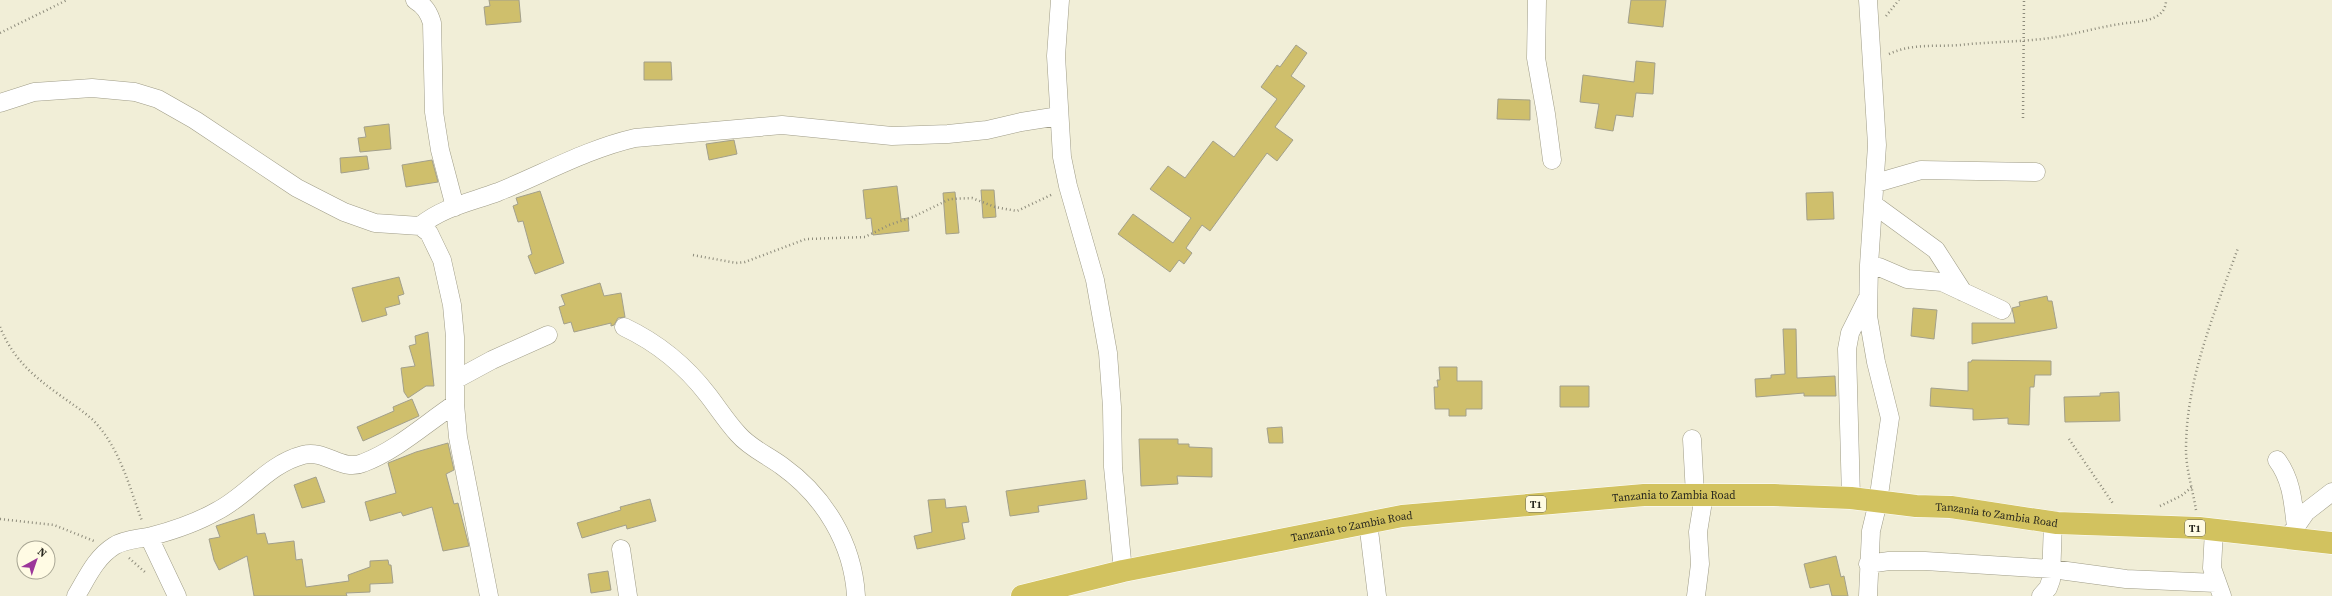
<svg xmlns="http://www.w3.org/2000/svg" width="2332" height="596" viewBox="0 0 2332 596" font-family="'Source Serif 4',serif">
  <style>
    .building { fill: #cfbf6c; stroke: #a3a08b }
    .lines { fill: none; stroke-linecap: round; stroke-linejoin: round }
    .minor-casing { stroke: #9f9c87; stroke-width: 19 }
    .trunk-casing { stroke: #fff; stroke-width: 23 }
    .path { stroke: #8d8b7b; stroke-width: 2.5; stroke-dasharray: 1 3; stroke-linecap: butt }
    .minor { stroke: #fff; stroke-width: 18 }
    .trunk { stroke: #d2c25f; stroke-width: 22 }
    .labels { text-anchor: middle; stroke-width: 3; stroke-linejoin: round; paint-order: stroke }
    .shield { fill: #fffbe4; stroke: #69675a; stroke-width: 1 }
    .shield-label { font-size: 10px; font-weight: bold; fill: #29281f }
    .street-label { font-size: 11px; fill: #29281f; stroke: #fffbe4 }
  </style>
  <rect width="100%" height="100%" fill="#f1eed7"/>
  <path class="building" d="M 489,0 L 519,0 L 521,22 L 486,25 L 484,7 L 490,6 Z
    M 1631,0 L 1666,0 L 1663,27 L 1628,23 Z
    M 1296,45 L 1307,53 L 1291,76 L 1305,86 L 1275,127 L 1293,140 L 1277,161 L 1267,153 L 1210,231 L 1202,225 L 1186,248 L 1192,253 L 1184,264 L 1179,260 L 1170,272 L 1118,234 L 1133,214 L 1173,243 L 1191,218 L 1150,189 L 1168,166 L 1185,178 L 1213,141 L 1234,157 L 1277,99 L 1261,87 L 1277,65 L 1280,67 Z
    M 1636,61 L 1655,63 L 1653,94 L 1636,93 L 1633,117 L 1616,115 L 1613,131 L 1595,128 L 1599,104 L 1580,102 L 1583,75 L 1634,82 Z
    M 644,62 L 671,62 L 672,80 L 644,80 Z
    M 1498,99 L 1530,100 L 1530,120 L 1497,119 Z
    M 389,124 L 391,149 L 360,152 L 358,138 L 366,137 L 364,127 Z
    M 734,140 L 737,154 L 709,160 L 706,144 Z
    M 367,156 L 369,169 L 341,173 L 340,158 Z
    M 432,160 L 438,182 L 406,187 L 402,165 Z
    M 897,186 L 901,219 L 908,218 L 909,231 L 873,235 L 871,218 L 866,219 L 863,190 Z
    M 981,190 L 994,190 L 996,217 L 983,218 Z
    M 540,191 L 564,263 L 535,274 L 528,256 L 532,254 L 523,221 L 518,222 L 513,206 L 518,204 L 516,198 Z
    M 955,192 L 959,233 L 946,234 L 943,193 Z
    M 1833,192 L 1834,219 L 1807,220 L 1806,193 Z
    M 399,277 L 404,294 L 398,296 L 400,304 L 385,308 L 387,315 L 362,322 L 352,288 Z
    M 600,283 L 604,296 L 621,293 L 625,317 L 618,318 L 614,325 L 611,326 L 611,323 L 574,332 L 571,322 L 564,324 L 559,307 L 565,305 L 561,295 Z
    M 2047,296 L 2048,301 L 2052,301 L 2057,328 L 1972,344 L 1972,323 L 2015,323 L 2012,308 L 2020,306 L 2019,302 Z
    M 1913,308 L 1937,310 L 1934,339 L 1911,336 Z
    M 1783,329 L 1796,329 L 1797,378 L 1835,376 L 1836,396 L 1804,396 L 1804,393 L 1756,397 L 1755,379 L 1771,378 L 1771,375 L 1785,374 Z
    M 428,332 L 434,386 L 426,386 L 408,398 L 404,392 L 401,368 L 415,366 L 409,346 L 416,344 L 415,336 Z
    M 1972,360 L 2051,361 L 2051,375 L 2035,375 L 2034,387 L 2030,387 L 2029,425 L 2008,424 L 2008,418 L 1973,420 L 1973,409 L 1930,406 L 1931,388 L 1968,391 L 1968,362 L 1971,362 Z
    M 1439,367 L 1457,367 L 1457,381 L 1482,381 L 1482,409 L 1466,409 L 1466,416 L 1449,416 L 1449,409 L 1435,409 L 1434,387 L 1438,387 L 1437,380 L 1440,380 Z
    M 1560,386 L 1589,386 L 1589,407 L 1560,407 Z
    M 2119,392 L 2120,421 L 2065,422 L 2064,397 L 2100,396 L 2100,393 Z
    M 412,399 L 419,416 L 363,441 L 357,427 L 394,411 L 393,407 Z
    M 1282,427 L 1283,443 L 1269,443 L 1267,428 Z
    M 1139,439 L 1178,439 L 1178,444 L 1189,444 L 1189,447 L 1212,448 L 1212,477 L 1177,476 L 1178,484 L 1141,486 Z
    M 448,443 L 454,470 L 446,474 L 454,504 L 458,503 L 469,546 L 443,551 L 432,507 L 403,516 L 401,512 L 370,521 L 365,502 L 396,493 L 388,463 L 416,452 Z
    M 316,477 L 325,502 L 302,508 L 294,485 Z
    M 1085,480 L 1087,499 L 1038,506 L 1039,512 L 1010,516 L 1006,491 Z
    M 650,499 L 656,521 L 627,529 L 626,525 L 582,538 L 577,523 L 621,510 L 620,507 Z
    M 945,499 L 946,508 L 966,506 L 969,522 L 962,523 L 965,539 L 917,549 L 914,536 L 932,532 L 928,500 Z
    M 254,514 L 257,534 L 265,533 L 268,544 L 294,541 L 296,560 L 302,559 L 306,587 L 349,581 L 348,575 L 370,567 L 370,561 L 388,560 L 389,565 L 391,565 L 393,583 L 370,584 L 370,592 L 346,593 L 347,596 L 254,596 L 247,556 L 219,570 L 214,560 L 209,539 L 220,537 L 216,526 Z
    M 1836,556 L 1841,577 L 1844,576 L 1848,596 L 1832,596 L 1829,584 L 1810,588 L 1804,564 Z
    M 608,571 L 611,590 L 591,593 L 588,574 Z"/>
  <g class="lines">
    <defs>
      <path id="minor" d="M 415,0 C 425,6 429,13 432,23 L 434,112 L 440,150 L 455,207
        M 1060,0 L 1056,56 L 1062,157 L 1068,186 L 1095,280 L 1108,353 L 1112,407 L 1113,467 L 1123,571
        M 1537,0 L 1536,58 L 1546,114 L 1552,160
        M 1868,0 L 1877,145 L 1869,265 L 1868,316 L 1876,362 L 1890,418 L 1878,502 L 1871,531 L 1868,596
        M 0,103 L 34,92 L 92,88 L 135,92 L 158,99 L 195,120 L 297,188 L 344,212 L 375,223 L 420,226 L 429,233 L 442,260 L 452,305 L 455,337 L 455,404 L 458,437 L 489,596
        M 1876,183 L 1921,170 L 2036,172
        M 1873,204 L 1936,250 L 1963,292
        M 420,226 C 443,207 471,202 498,192 C 543,174 587,149 635,138 L 782,125 L 892,136 L 948,134 L 987,130 L 1021,122 L 1059,116
        M 1869,265 L 1879,267 L 1907,279 L 1942,282 L 2002,310
        M 624,327 C 658,343 685,365 708,395 C 718,408 727,422 738,434 C 750,448 767,455 782,466 C 824,496 853,543 856,596
        M 455,380 L 492,360 L 548,335
        M 1692,439 L 1695,495
        M 2277,460 C 2292,480 2293,503 2296,527
        M 1851,498 L 1847,349 L 1850,333 L 1867,299
        M 1368,522 L 1377,596
        M 2214,530 L 2212,568 L 2222,596
        M 2292,532 L 2306,512 L 2332,492
        M 149,537 L 177,596
        M 621,549 L 628,596
        M 1868,564 L 1889,561 L 1925,561 L 2052,569 L 2126,579 L 2216,583
        M 76,596 C 87,578 95,558 114,546 C 125,539 140,539 152,536 C 175,530 196,523 217,511 C 247,496 268,464 303,455 C 325,449 342,472 363,463 C 397,450 425,424 455,404
        M 1696,596 L 1700,564 L 1698,532 L 1704,495
        M 2041,596 L 2048,588 L 2051,580 L 2053,522"/>
      <g id="trunk">
        <path id="s1" d="M 1022,596 L 1123,571 L 1402,516 L 1644,495 L 1774,495 L 1851,498 L 1916,506 L 1951,507 L 2057,523 L 2199,528 L 2332,543"/>
      </g>
    </defs>
    <use href="#minor" class="minor-casing"/>
    <use href="#trunk" class="trunk-casing"/>
    <path class="path" d="M 1886,16 L 1899,0
      M 0,33 L 67,0
      M 1889,54 C 1913,43 1935,47 1960,45 C 1987,42 2015,42 2042,39 C 2069,36 2094,28 2120,24 C 2136,21 2166,23 2166,0
      M 2023,118 L 2024,0
      M 693,255 L 736,263 L 745,262 L 806,239 L 865,237 L 889,225 L 915,216 L 950,199 L 972,198 L 995,207 L 1017,211 L 1053,194
      M 0,327 C 13,359 33,376 61,396 C 72,404 83,411 93,420 C 120,448 129,486 142,521
      M 2069,439 L 2114,505
      M 2160,506 L 2181,496 L 2192,487
      M 2196,510 C 2193,491 2186,469 2186,450 C 2186,378 2214,315 2238,248
      M 0,519 L 54,525 L 94,541
      M 129,558 L 146,573"/>
    <use href="#minor" class="minor"/>
    <use href="#trunk" class="trunk"/>
  </g>
  <g class="labels">
    <g class="shield">
      <rect x="1526" y="496" width="20" height="16" rx="3"/>
      <rect x="2185" y="520" width="20" height="16" rx="3"/>
    </g>
    <g class="shield-label">
      <text x="1536" y="508">T1</text>
      <text x="2195" y="532">T1</text>
    </g>
    <g class="street-label">
      <text dy="4" stroke="none"><textPath href="#s1" startOffset="661">Tanzania to Zambia Road</textPath></text>
      <text dy="4" stroke="none"><textPath href="#s1" startOffset="985">Tanzania to Zambia Road</textPath></text>
      <text dy="4" stroke="none"><textPath href="#s1" startOffset="337">Tanzania to Zambia Road</textPath></text>
    </g>
  </g>
  <g transform="translate(36 560) rotate(40)"><circle r="19" fill="#fffbe4" stroke="#a9a795"/>
  <path d="M0-3L7 15L0 10L-7 15Z" fill="#9c369a"/>
  <text y="-6" font-size="11" font-weight="bold" text-anchor="middle" fill="#29281f">N</text>
  </g>
</svg>
